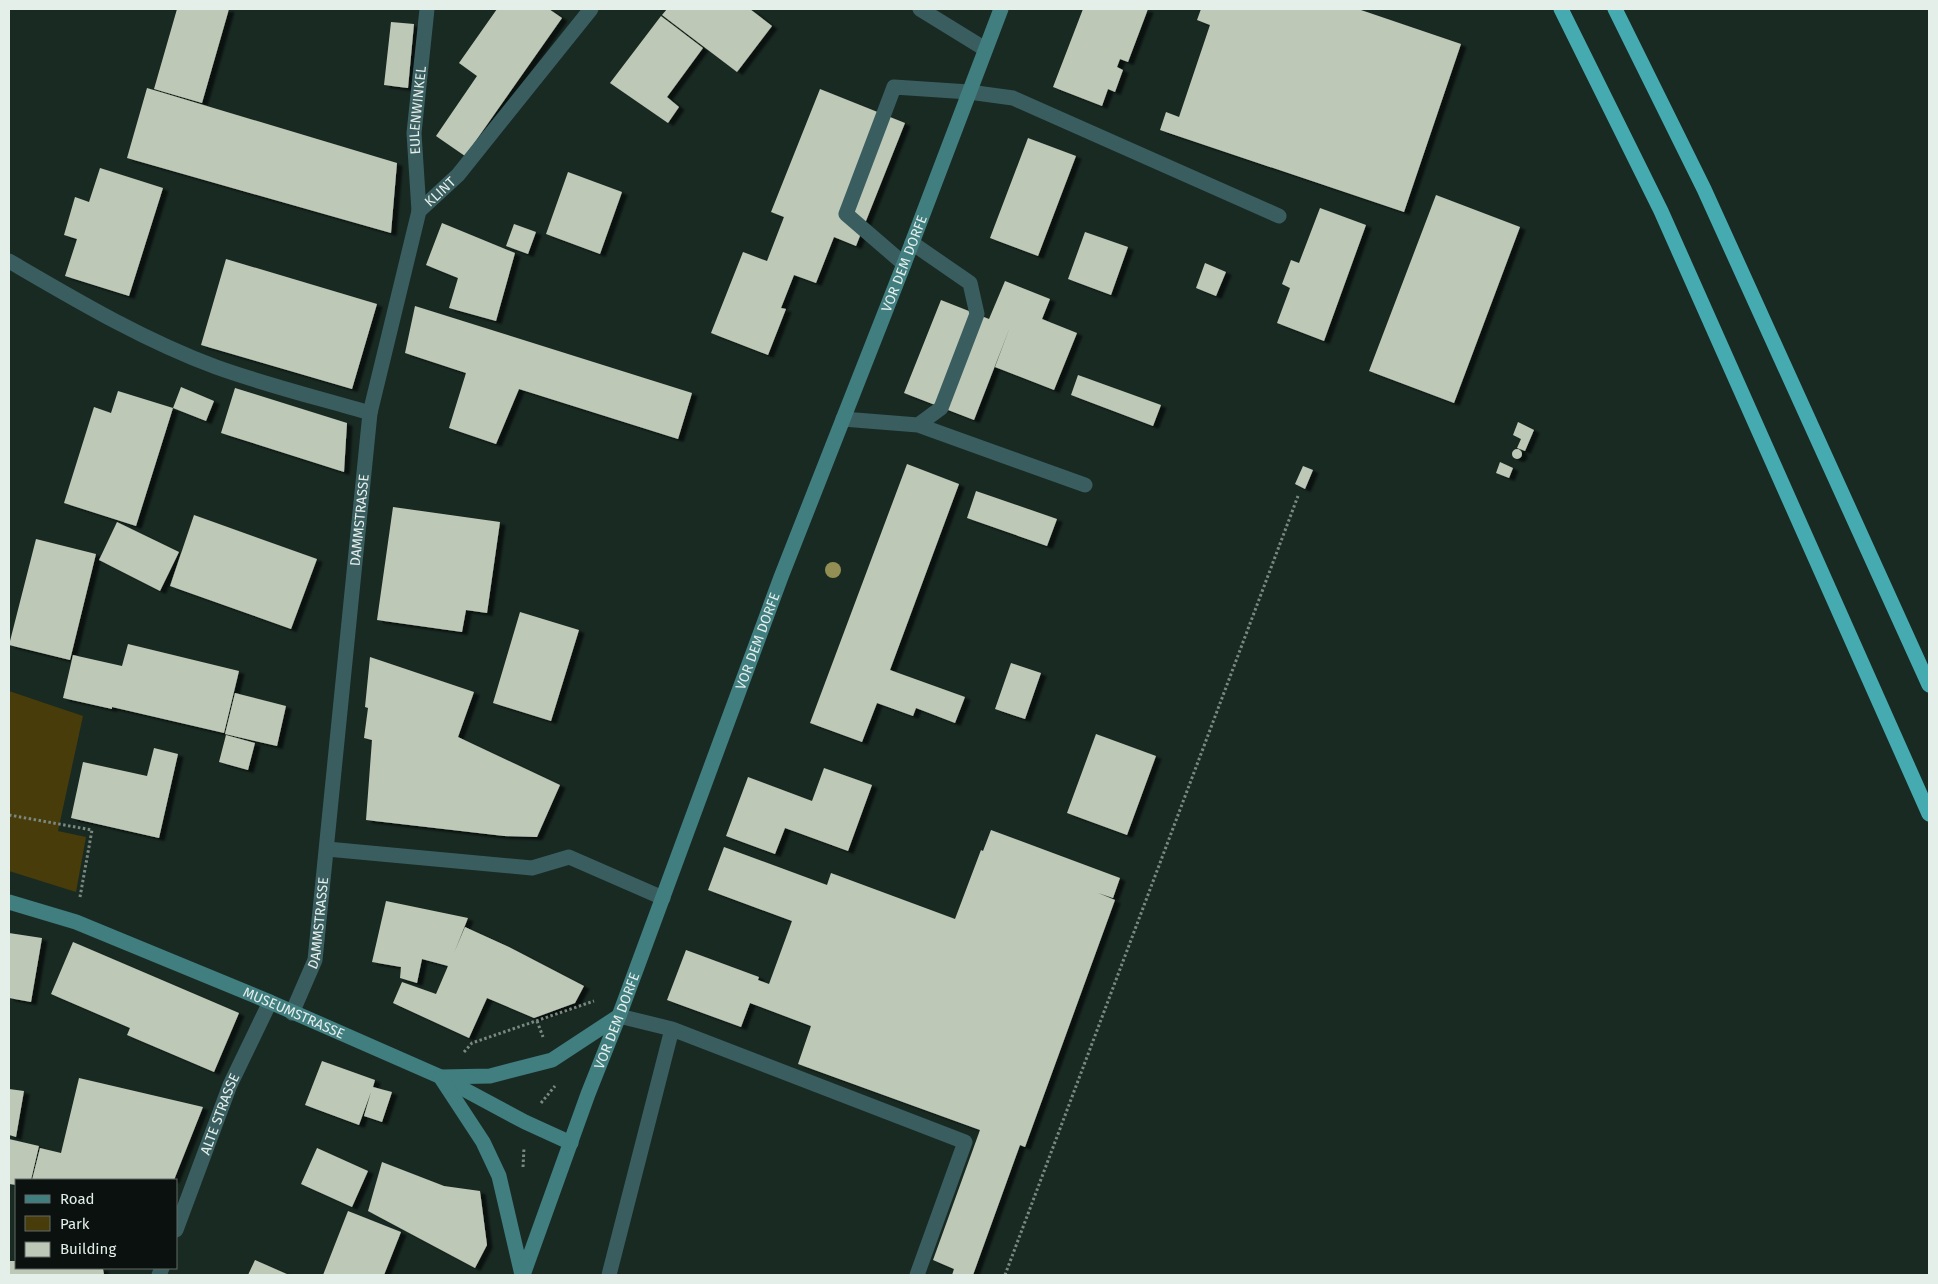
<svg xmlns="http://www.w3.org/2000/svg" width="1938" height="1284" viewBox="0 0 1938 1284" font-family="'Fira Sans',sans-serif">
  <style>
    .green { fill: #473c0a }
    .building { fill: #bec8b6; filter: url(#shadow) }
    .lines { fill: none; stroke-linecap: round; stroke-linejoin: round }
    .path { stroke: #7a8882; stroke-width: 3; stroke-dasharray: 2.5 2.5; stroke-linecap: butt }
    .lane { stroke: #3a5e60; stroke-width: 15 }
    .street { stroke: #3a5e60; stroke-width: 15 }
    .secondary { stroke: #407e80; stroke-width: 15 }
    .highway { stroke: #45abb0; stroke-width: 15 }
    .tree { fill: #938e53 }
    .labels { text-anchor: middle; stroke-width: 5; stroke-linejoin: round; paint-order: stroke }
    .street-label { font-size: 14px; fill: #e5efea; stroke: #0a110e }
  </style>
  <defs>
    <filter id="shadow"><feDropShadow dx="5.5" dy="3" stdDeviation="1" flood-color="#0009"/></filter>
  </defs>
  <rect width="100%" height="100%" fill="#192a23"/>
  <path class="green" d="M 9,691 L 83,716 L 58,831 L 86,837 L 76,892 L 9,871 Z"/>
  <path class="building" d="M 177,9 L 229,9 L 202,103 L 154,89 Z
    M 497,9 L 549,9 L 562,18 L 465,156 L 436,136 L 477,76 L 459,63 Z
    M 667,9 L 750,9 L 772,26 L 737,72 L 662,15 Z
    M 1083,9 L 1148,9 L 1128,62 L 1120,59 L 1117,67 L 1123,70 L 1115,92 L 1108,89 L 1102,106 L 1053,87 Z
    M 1201,9 L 1358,9 L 1461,44 L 1404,212 L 1160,130 L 1166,112 L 1179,117 L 1210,25 L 1197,20 Z
    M 661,16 L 703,48 L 667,97 L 679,107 L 668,123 L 610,83 Z
    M 391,22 L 414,24 L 408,88 L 384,85 Z
    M 147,88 L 397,163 L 391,233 L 127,158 Z
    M 820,89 L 905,123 L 856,246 L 834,237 L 816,283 L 794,275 L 781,308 L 786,309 L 768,355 L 711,333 L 743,252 L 767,261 L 784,217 L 771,212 Z
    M 1028,138 L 1076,156 L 1038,256 L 990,238 Z
    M 100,168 L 163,188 L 129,296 L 65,276 L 77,239 L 64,235 L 75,197 L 89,202 Z
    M 568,172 L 622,192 L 600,254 L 546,234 Z
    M 1436,195 L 1520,227 L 1454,403 L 1369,371 Z
    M 1320,208 L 1366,225 L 1324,341 L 1277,323 L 1290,288 L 1282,284 L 1291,260 L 1299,263 Z
    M 442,223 L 515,253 L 496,321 L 449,308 L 458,278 L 426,265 Z
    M 514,224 L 536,232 L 528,254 L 506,246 Z
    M 1085,232 L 1128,247 L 1111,295 L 1068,279 Z
    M 226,259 L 377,304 L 352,389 L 201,345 Z
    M 1205,263 L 1226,272 L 1216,296 L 1196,288 Z
    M 1005,281 L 1050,299 L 1042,319 L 1077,333 L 1054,390 L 995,367 L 1010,327 L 974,420 L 904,393 L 941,300 L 989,319 Z
    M 415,306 L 692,393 L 678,439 L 519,389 L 496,444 L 449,428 L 466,373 L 405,353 Z
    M 1078,375 L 1161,405 L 1153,426 L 1071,395 Z
    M 181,387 L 214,401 L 206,421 L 173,408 Z
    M 235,388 L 347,423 L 344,472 L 221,433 Z
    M 118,391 L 173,408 L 136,526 L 64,503 L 94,407 L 111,413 Z
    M 1518,422 L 1534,430 L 1525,451 L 1517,448 L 1521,439 L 1513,435 Z
    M1512 454a5 5 0 1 1 10 0a5 5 0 1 1-10 0Z
    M 1500,462 L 1513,468 L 1509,478 L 1496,473 Z
    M 907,464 L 959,484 L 890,670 L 965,697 L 955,723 L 916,708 L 913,716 L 877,703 L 862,742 L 810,723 Z
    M 1303,466 L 1313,470 L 1305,489 L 1295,484 Z
    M 976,491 L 1057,519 L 1047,546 L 967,518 Z
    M 393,507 L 500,522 L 487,613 L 466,610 L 462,632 L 377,620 Z
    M 194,515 L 317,559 L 291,629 L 170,586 Z
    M 117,522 L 179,552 L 160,591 L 99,560 Z
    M 36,539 L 96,554 L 70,660 L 9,645 Z
    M 520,612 L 579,630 L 551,721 L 493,703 Z
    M 128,644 L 239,671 L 224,733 L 112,707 L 112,709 L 63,698 L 73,655 L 122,666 Z
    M 370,657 L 474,692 L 458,737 L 560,785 L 537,837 L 504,836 L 366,820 L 372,740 L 364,738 L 368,708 L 365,707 Z
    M 1011,663 L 1041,673 L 1025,719 L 995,709 Z
    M 235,693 L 286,706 L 277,746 L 225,734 Z
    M 1096,734 L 1156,756 L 1127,835 L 1067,813 Z
    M 226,735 L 255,743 L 248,770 L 219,762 Z
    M 154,748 L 178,754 L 159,838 L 71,818 L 83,762 L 147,776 Z
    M 824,768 L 872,785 L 848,851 L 785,828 L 775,854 L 726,836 L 748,777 L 812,801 Z
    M 991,830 L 1120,878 L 1113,898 L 1098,893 L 1115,900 L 1025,1147 L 1020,1145 L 973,1275 L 952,1275 L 954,1269 L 933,1260 L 980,1130 L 798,1064 L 811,1026 L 750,1003 L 741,1027 L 667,1000 L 686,950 L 759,977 L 758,980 L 769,984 L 792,921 L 708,890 L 724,847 L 827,885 L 831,873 L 955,919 L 981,850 L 983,851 Z
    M 386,901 L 468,918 L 454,953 L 465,927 L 509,947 L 584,986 L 575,1003 L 534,1018 L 487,998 L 469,1038 L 393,1003 L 402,982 L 436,994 L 448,966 L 422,959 L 417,983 L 400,978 L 401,967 L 372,962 Z
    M 9,933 L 42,938 L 31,1002 L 9,998 Z
    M 73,942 L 239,1013 L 214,1072 L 127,1035 L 130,1028 L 51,994 Z
    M 322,1061 L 375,1080 L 373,1087 L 392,1092 L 382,1122 L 364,1116 L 371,1092 L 359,1125 L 305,1105 Z
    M 79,1078 L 203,1107 L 174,1180 L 32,1180 L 40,1148 L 61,1153 Z
    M 9,1089 L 24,1091 L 16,1137 L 9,1135 Z
    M 9,1139 L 39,1146 L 31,1180 L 16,1180 L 16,1185 L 9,1184 Z
    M 317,1148 L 368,1171 L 352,1207 L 301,1184 Z
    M 382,1162 L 444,1186 L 480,1191 L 487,1245 L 475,1268 L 368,1211 Z
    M 348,1211 L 401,1232 L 384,1275 L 323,1275 Z
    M 255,1260 L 289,1275 L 248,1275 Z
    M 9,1261 L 16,1261 L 16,1268 L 103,1268 L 104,1275 L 9,1275 Z"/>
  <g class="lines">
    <path class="path" d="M 9,815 L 92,830 L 80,897
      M 537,1021 L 543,1037
      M 464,1052 L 472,1043 L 594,1001
      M 541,1103 L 555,1086
      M 523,1167 L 524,1148
      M 1005,1275 L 1298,496"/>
    <path class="lane" d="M 920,9 L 985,49
      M 904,264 L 846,214 L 894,87 L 969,92 L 1013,98 L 1279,216
      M 843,419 L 918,425 L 941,408 L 977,314 L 970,283 L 912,243
      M 918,425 L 1085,485
      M 327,849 L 532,868 L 569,857 L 663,898
      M 619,1016 L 672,1029 L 965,1142 L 917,1275
      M 609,1275 L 672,1029"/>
    <g class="street">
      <path id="s1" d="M 419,211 L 414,133 L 427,9"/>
      <path d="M 9,261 C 76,300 143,340 216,367 C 266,385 319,398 370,413"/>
      <path id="s2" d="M 292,1013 L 315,960 L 370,413 L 419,211 L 458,175 L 591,9"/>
      <path id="s3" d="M 176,1230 L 230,1085 L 270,1002"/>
      <path d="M 159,1275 L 162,1268"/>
    </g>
    <g class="secondary">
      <path id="s4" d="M 9,902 L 76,922 L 270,1002 L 441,1077 L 525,1122 L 571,1143"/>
      <path d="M 442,1077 L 490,1076 L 552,1060 L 619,1016"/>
      <path d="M 441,1078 L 483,1142 L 499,1176 L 522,1275"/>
      <path id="s5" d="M 523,1275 L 588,1094 L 619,1016 L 781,577 L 904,264 L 1001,9"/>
    </g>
    <path class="highway" d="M 1561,9 L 1661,211 L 1929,814
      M 1615,9 L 1704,189 L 1929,685"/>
  </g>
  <circle class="tree" cx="833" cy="570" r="8"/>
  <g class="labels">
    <g class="street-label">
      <text dy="5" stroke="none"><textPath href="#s1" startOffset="101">EULENWINKEL</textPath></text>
      <text dy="5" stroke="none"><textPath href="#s2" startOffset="844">KLINT</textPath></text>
      <text dy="5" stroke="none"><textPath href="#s5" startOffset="1081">VOR DEM DORFE</textPath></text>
      <text dy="5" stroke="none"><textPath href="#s2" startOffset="500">DAMMSTRASSE</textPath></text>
      <text dy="5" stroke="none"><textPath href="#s5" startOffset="676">VOR DEM DORFE</textPath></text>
      <text dy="5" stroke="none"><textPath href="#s2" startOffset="95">DAMMSTRASSE</textPath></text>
      <text dy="5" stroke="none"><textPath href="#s4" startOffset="306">MUSEUMSTRASSE</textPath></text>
      <text dy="5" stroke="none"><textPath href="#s5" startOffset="271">VOR DEM DORFE</textPath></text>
      <text dy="5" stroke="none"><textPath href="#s3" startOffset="124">ALTE STRASSE</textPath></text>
    </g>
  </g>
  <rect width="1938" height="1284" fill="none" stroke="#e5efea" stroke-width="20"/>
  <rect x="15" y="1179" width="162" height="90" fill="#0a110e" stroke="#626a66"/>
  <rect x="25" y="1195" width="25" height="8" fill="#407e80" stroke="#626a66"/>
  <text x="60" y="1204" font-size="15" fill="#e5efea">Road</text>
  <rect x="25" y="1216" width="25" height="15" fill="#473c0a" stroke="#626a66"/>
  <text x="60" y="1229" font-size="15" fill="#e5efea">Park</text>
  <rect x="25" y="1242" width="25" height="15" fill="#bec8b6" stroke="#626a66"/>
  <text x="60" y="1254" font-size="15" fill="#e5efea">Building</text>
</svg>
